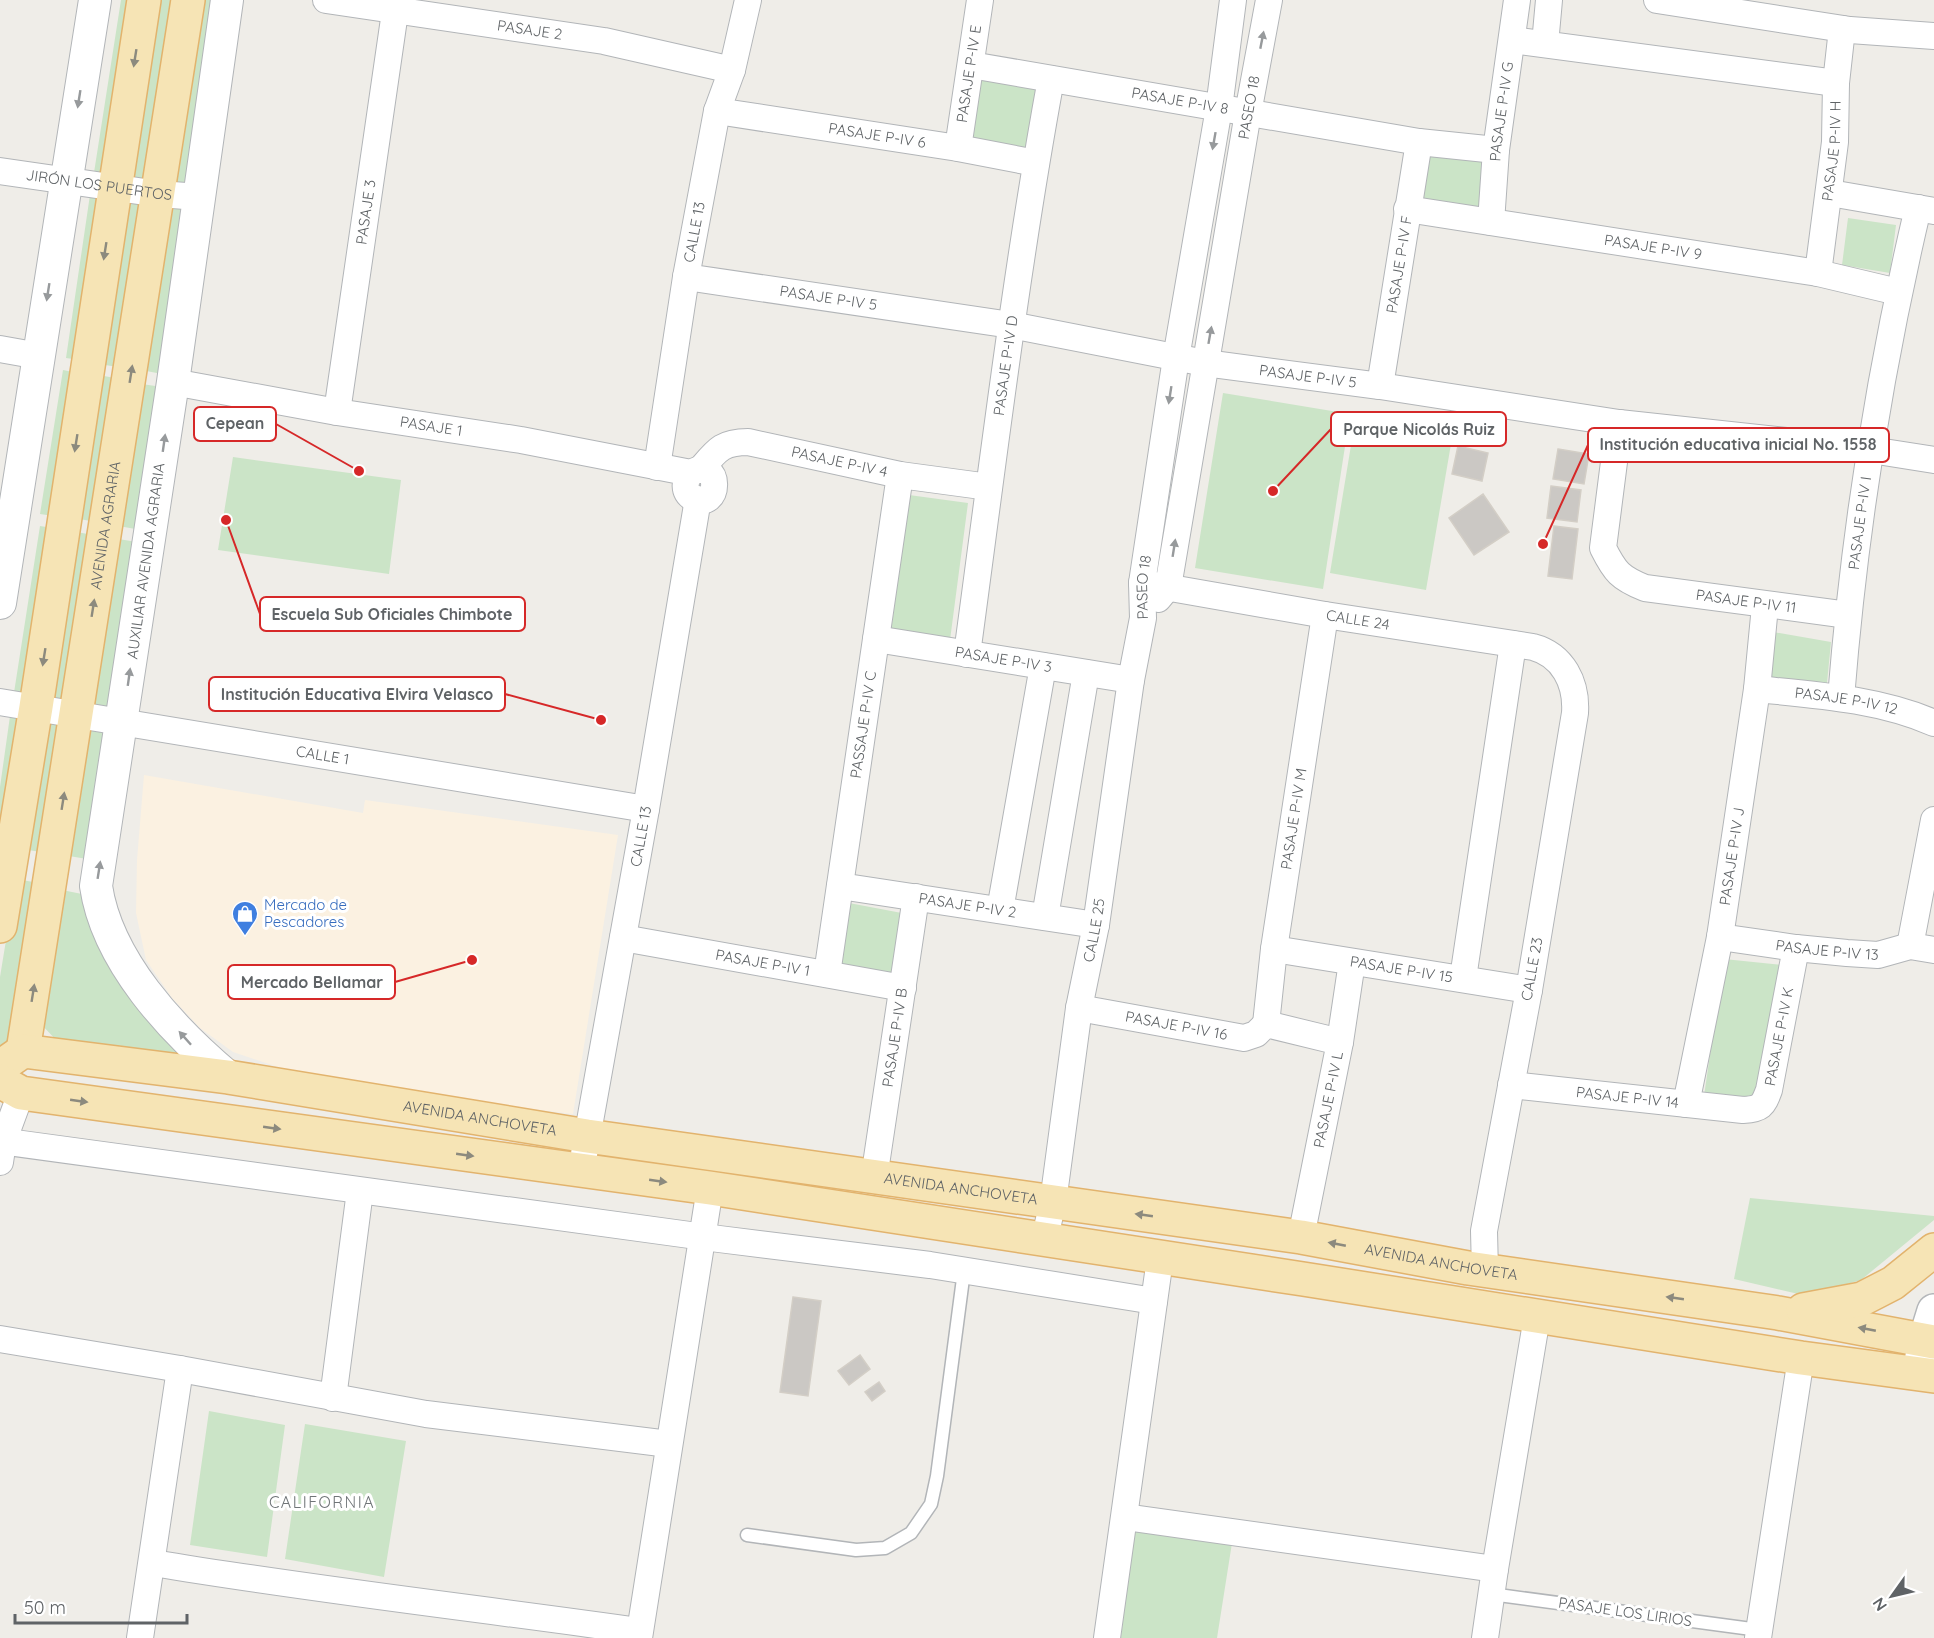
<svg xmlns="http://www.w3.org/2000/svg" width="1934" height="1638" viewBox="0 0 1934 1638" font-family="Quicksand,sans-serif">
  <style>
    .commercial { fill: #fbf1e1 }
    .green { fill: #cbe4c7 }
    .building { fill: #cbc8c4; stroke: #d3cec6; stroke-width: 1.5 }
    .lines { fill: none; stroke-linecap: round; stroke-linejoin: round }
    .service-casing { stroke: #b2b5b8; stroke-width: 15 }
    .minor-casing { stroke: #b2b5b8; stroke-width: 28 }
    .tertiary-casing { stroke: #b2b5b8; stroke-width: 34 }
    .secondary-casing { stroke: #b4b7ba; stroke-width: 36 }
    .primary-casing { stroke: #e2b36d; stroke-width: 36 }
    .service { stroke: #fff; stroke-width: 12 }
    .minor { stroke: #fff; stroke-width: 26 }
    .tertiary { stroke: #fff; stroke-width: 32 }
    .secondary { stroke: #fff; stroke-width: 33 }
    .primary { stroke: #f6e4b5; stroke-width: 33 }
    .oneway { fill: #979a9c }
    .oneway2 { fill: #8c8a7e }
    .labels { text-anchor: middle; stroke-width: 6; stroke-linejoin: round; paint-order: stroke }
    .street-label { font-size: 15px; fill: #5f6366; stroke: #fff }
    .shop-label { font-size: 15px; fill: #366cbe; stroke: #fff; text-anchor: start }
    .neighbourhood-label { font-size: 16px; letter-spacing: 1.5px; fill: #707578; stroke: #fff }
    .leader { fill: none; stroke: #d62828; stroke-width: 2 }
    .callout-dot { fill: #d62828; stroke: #fff; stroke-width: 2 }
    .callout { fill: #fff; stroke: #d62828; stroke-width: 2 }
    .callout-label { font-size: 16px; text-anchor: middle; font-weight: bold; fill: #5f6366 }
  </style>
  <rect width="100%" height="100%" fill="#efede8"/>
  <path class="commercial" d="M 144,775 L 363,813 L 365,800 L 618,835 L 573,1114 L 332,1085 L 233,1052 L 200,1028 L 172,998 L 146,960 L 136,913 L 137,860 Z"/>
  <path class="green" d="M 121,0 L 139,0 L 111,182 L 93,179 Z
    M 149,0 L 184,0 L 155,188 L 121,182 Z
    M 193,0 L 222,0 L 192,194 L 164,190 Z
    M 980,75 L 1038,90 L 1026,151 L 971,141 Z
    M 1426,151 L 1488,162 L 1482,214 L 1421,205 Z
    M 91,188 L 112,191 L 87,361 L 66,358 Z
    M 119,192 L 155,197 L 130,369 L 93,363 Z
    M 163,199 L 192,203 L 162,374 L 136,369 Z
    M 1848,218 L 1896,225 L 1890,273 L 1842,265 Z
    M 63,370 L 83,374 L 60,517 L 40,514 Z
    M 93,374 L 126,380 L 101,523 L 69,517 Z
    M 135,383 L 162,387 L 141,530 L 113,525 Z
    M 1223,393 L 1350,414 L 1323,589 L 1195,568 Z
    M 1354,427 L 1451,444 L 1426,590 L 1330,573 Z
    M 233,457 L 401,480 L 389,574 L 218,550 Z
    M 909,495 L 968,503 L 950,640 L 891,632 Z
    M 40,526 L 59,529 L 33,702 L 13,699 Z
    M 71,531 L 99,536 L 73,706 L 45,701 Z
    M 112,538 L 137,542 L 114,709 L 89,705 Z
    M 1773,632 L 1831,642 L 1826,693 L 1768,683 Z
    M 11,709 L 30,711 L 0,844 L 0,787 Z
    M 42,719 L 68,723 L 47,853 L 22,849 Z
    M 86,725 L 109,729 L 87,859 L 63,855 Z
    M 16,879 L 45,884 L 18,1047 L 0,1065 L 0,977 Z
    M 62,890 L 87,895 L 200,1060 L 58,1042 L 40,1023 Z
    M 849,903 L 907,914 L 898,977 L 840,965 Z
    M 1724,959 L 1782,965 L 1762,1103 L 1704,1096 Z
    M 1750,1198 L 1934,1216 L 1934,1220 L 1861,1280 L 1807,1296 L 1734,1279 Z
    M 209,1411 L 285,1425 L 267,1557 L 190,1545 Z
    M 305,1424 L 406,1441 L 384,1577 L 285,1559 Z
    M 1134,1528 L 1232,1543 L 1217,1638 L 1121,1638 Z"/>
  <path class="building" d="M 1458,446 L 1488,453 L 1482,481 L 1452,474 Z
    M 1558,449 L 1589,454 L 1584,484 L 1553,479 Z
    M 1551,486 L 1581,490 L 1577,522 L 1547,518 Z
    M 1483,494 L 1509,532 L 1474,555 L 1449,518 Z
    M 1554,526 L 1578,529 L 1572,579 L 1548,576 Z
    M 793,1297 L 821,1301 L 808,1396 L 780,1392 Z
    M 860,1355 L 870,1369 L 849,1385 L 838,1371 Z
    M 879,1382 L 885,1391 L 872,1401 L 865,1392 Z"/>
  <g class="lines">
    <defs>
      <path id="service" d="M 747,1535 L 856,1550 L 885,1548 L 911,1533 L 931,1504 L 937,1476 L 964,1271
        M 1491,1594 L 1759,1630"/>
      <g id="minor">
        <path id="s1" d="M 326,0 L 604,41 L 732,70"/>
        <path d="M 1657,0 L 1850,30 L 1934,36"/>
        <path d="M 1512,40 L 1836,83"/>
        <path d="M 1545,44 L 1549,0"/>
        <path id="s2" d="M 971,65 L 1419,142 L 1496,150"/>
        <path id="s3" d="M 717,111 L 958,148 L 1036,163"/>
        <path id="s4" d="M 958,148 L 980,0"/>
        <path id="s5" d="M 0,171 L 159,194 L 199,197"/>
        <path d="M 1830,193 L 1934,211"/>
        <path id="s6" d="M 1407,209 L 1818,273 L 1898,292"/>
        <path id="s7" d="M 1491,222 L 1496,150 L 1517,0"/>
        <path id="s8" d="M 1818,273 L 1835,142 L 1836,83 L 1842,29"/>
        <path id="s9" d="M 686,277 L 1011,325 L 1205,363 L 1380,386 L 1619,423 L 1871,450 L 1934,460"/>
        <path d="M 0,349 L 39,356"/>
        <path id="s10" d="M 173,382 L 337,412 L 521,440 L 691,473 C 722,455 721,513 693,498 C 683,492 684,480 691,473"/>
        <path id="s11" d="M 1380,386 L 1419,142"/>
        <path id="s12" d="M 337,412 L 395,12"/>
        <path id="s13" d="M 1619,423 L 1603,548 C 1615,572 1620,578 1645,588 L 1848,615"/>
        <path id="s14" d="M 657,467 L 686,277 L 717,111 L 732,70 L 748,0"/>
        <path id="s15" d="M 700,470 C 717,450 722,442 748,442 L 900,475 L 989,487"/>
        <path id="s16" d="M 1142,583 L 1325,615 L 1533,647 C 1563,655 1577,683 1575,713 L 1529,990 L 1484,1231 L 1485,1271"/>
        <path id="s17" d="M 1158,599 L 1168,587 L 1248,113 L 1269,0"/>
        <path id="s18" d="M 876,639 L 1131,680"/>
        <path id="s19" d="M 967,654 C 993,462 1016,270 1051,79"/>
        <path id="s20" d="M 1757,689 C 1816,695 1879,699 1934,723"/>
        <path id="s21" d="M 1841,698 C 1854,533 1880,369 1918,208"/>
        <path id="s22" d="M 0,702 L 646,809"/>
        <path id="s23" d="M 840,886 L 1096,925"/>
        <path d="M 1000,910 L 1043,666"/>
        <path d="M 1045,917 L 1086,673"/>
        <path id="s24" d="M 1720,937 L 1796,948 L 1847,953 L 1878,955 L 1910,946 L 1934,950"/>
        <path id="s25" d="M 623,938 L 903,988"/>
        <path d="M 1910,946 L 1934,820"/>
        <path id="s26" d="M 1274,949 L 1529,990"/>
        <path id="s27" d="M 827,974 L 900,475"/>
        <path d="M 1463,978 L 1513,644"/>
        <path id="s28" d="M 1079,1008 L 1244,1038 L 1256,1034 L 1266,1024 L 1340,1042"/>
        <path id="s29" d="M 1266,1024 L 1274,949 L 1325,615"/>
        <path id="s30" d="M 1511,1085 L 1743,1110 C 1761,1109 1763,1106 1769,1090 L 1796,948"/>
        <path id="s31" d="M 1686,1104 L 1720,937 L 1757,689 L 1765,606"/>
        <path d="M 0,1141 L 719,1239 L 930,1265 L 1154,1301"/>
        <path d="M 0,1162 L 3,1142 L 21,1093"/>
        <path id="s32" d="M 581,1171 L 646,809 L 698,499"/>
        <path id="s33" d="M 874,1178 L 916,897"/>
        <path id="s34" d="M 1301,1237 L 1340,1042 L 1352,962"/>
        <path id="s35" d="M 1044,1241 L 1053,1202 L 1079,1008 L 1096,925 L 1131,680 L 1143,618 L 1142,583 L 1176,358 L 1219,108 L 1233,0"/>
        <path d="M 0,1339 L 180,1369 L 426,1414 L 669,1444"/>
        <path d="M 333,1398 L 360,1191"/>
        <path d="M 1125,1517 L 1495,1569"/>
        <path d="M 153,1563 C 314,1590 477,1608 639,1631"/>
        <path d="M 140,1638 L 180,1369"/>
        <path d="M 639,1638 L 710,1188"/>
        <path d="M 1107,1638 L 1160,1259"/>
        <path d="M 1485,1638 L 1495,1569 L 1537,1317"/>
        <path d="M 1758,1638 L 1801,1358"/>
      </g>
      <path id="tertiary" d="M 227,0 L 173,382 L 96,886 C 107,961 172,1030 228,1077
        M 0,603 L 95,0"/>
      <path id="secondary" d="M 1919,1373 L 1925,1340 L 1934,1311"/>
      <g id="primary">
        <path d="M 0,926 L 36,707 L 144,0"/>
        <path id="s36" d="M 23,1051 L 188,0"/>
        <path id="s37" d="M 0,1067 L 23,1051 L 228,1077 L 587,1136 L 1301,1237 L 1468,1268 L 1778,1313 L 1934,1342"/>
        <path d="M 0,1081 L 21,1093 L 710,1188 L 1303,1279 L 1801,1358 L 1934,1376"/>
        <path d="M 1803,1310 L 1862,1299 L 1893,1283 L 1934,1250"/>
      </g>
    </defs>
    <use href="#service" class="service-casing"/>
    <use href="#minor" class="minor-casing"/>
    <use href="#tertiary" class="tertiary-casing"/>
    <use href="#secondary" class="secondary-casing"/>
    <use href="#primary" class="primary-casing"/>
    <use href="#service" class="service"/>
    <use href="#minor" class="minor"/>
    <use href="#tertiary" class="tertiary"/>
    <use href="#secondary" class="secondary"/>
    <use href="#primary" class="primary"/>
  </g>
  <defs><path id="oneway-solid" d="M-6-.8H1V-3.2L6.5 0L1 3.2V.8H-6Z" transform="scale(1.5)"/></defs>
  <g class="oneway">
    <use href="#oneway-solid" transform="translate(1262 40) rotate(-79)"/>
    <use href="#oneway-solid" transform="translate(79 99) rotate(99)"/>
    <use href="#oneway-solid" transform="translate(1214 141) rotate(100)"/>
    <use href="#oneway-solid" transform="translate(48 292) rotate(99)"/>
    <use href="#oneway-solid" transform="translate(1210 335) rotate(-80)"/>
    <use href="#oneway-solid" transform="translate(1170 395) rotate(99)"/>
    <use href="#oneway-solid" transform="translate(164 443) rotate(-82)"/>
    <use href="#oneway-solid" transform="translate(1174 548) rotate(-81)"/>
    <use href="#oneway-solid" transform="translate(129 677) rotate(-82)"/>
    <use href="#oneway-solid" transform="translate(99 870) rotate(-81)"/>
    <use href="#oneway-solid" transform="translate(185 1038) rotate(-132)"/>
  </g>
  <g class="oneway2">
    <use href="#oneway-solid" transform="translate(135 58) rotate(99)"/>
    <use href="#oneway-solid" transform="translate(105 251) rotate(99)"/>
    <use href="#oneway-solid" transform="translate(131 374) rotate(-81)"/>
    <use href="#oneway-solid" transform="translate(76 443) rotate(99)"/>
    <use href="#oneway-solid" transform="translate(93 608) rotate(-81)"/>
    <use href="#oneway-solid" transform="translate(44 657) rotate(99)"/>
    <use href="#oneway-solid" transform="translate(63 801) rotate(-81)"/>
    <use href="#oneway-solid" transform="translate(33 993) rotate(-81)"/>
    <use href="#oneway-solid" transform="translate(79 1101) rotate(8)"/>
    <use href="#oneway-solid" transform="translate(272 1128) rotate(8)"/>
    <use href="#oneway-solid" transform="translate(465 1155) rotate(8)"/>
    <use href="#oneway-solid" transform="translate(658 1181) rotate(8)"/>
    <use href="#oneway-solid" transform="translate(1144 1215) rotate(-172)"/>
    <use href="#oneway-solid" transform="translate(1337 1244) rotate(-169)"/>
    <use href="#oneway-solid" transform="translate(1675 1298) rotate(-172)"/>
    <use href="#oneway-solid" transform="translate(1867 1329) rotate(-169)"/>
  </g>
  <defs>
    <symbol id="shop-pin" viewBox="-11 -11 22 30"><path d="M0 17L-7.5 6A9.5 9.5 0 1 1 7.5 6Z" fill="#3f7fe0" stroke="#fff"/><path d="M-5-2.5h2.3a2.7 3.5 0 0 1 5.4 0H5L5.5 6h-11ZM-1.5-2.5h3a1.5 2.3 0 0 0-3 0Z" fill="#fff"/></symbol>
  </defs>
  <g fill-rule="evenodd">
    <use href="#shop-pin" x="230" y="899" width="30" height="40"/>
  </g>
  <g class="labels">
    <g class="street-label">
      <text dy="5" stroke="none"><textPath href="#s1" startOffset="206">PASAJE 2</textPath></text>
      <text dy="5" stroke="none"><textPath href="#s4" startOffset="75">PASAJE P-IV E</textPath></text>
      <text dy="5" stroke="none"><textPath href="#s2" startOffset="212">PASAJE P-IV 8</textPath></text>
      <text dy="5" stroke="none"><textPath href="#s17" startOffset="502">PASEO 18</textPath></text>
      <text dy="5" stroke="none"><textPath href="#s7" startOffset="111">PASAJE P-IV G</textPath></text>
      <text dy="5" stroke="none"><textPath href="#s3" startOffset="162">PASAJE P-IV 6</textPath></text>
      <text dy="5" stroke="none"><textPath href="#s8" startOffset="123">PASAJE P-IV H</textPath></text>
      <text dy="5" stroke="none"><textPath href="#s5" startOffset="100">JIRÓN LOS PUERTOS</textPath></text>
      <text dy="5" stroke="none"><textPath href="#s12" startOffset="202">PASAJE 3</textPath></text>
      <text dy="5" stroke="none"><textPath href="#s14" startOffset="238">CALLE 13</textPath></text>
      <text dy="5" stroke="none"><textPath href="#s6" startOffset="249">PASAJE P-IV 9</textPath></text>
      <text dy="5" stroke="none"><textPath href="#s11" startOffset="123">PASAJE P-IV F</textPath></text>
      <text dy="5" stroke="none"><textPath href="#s9" startOffset="144">PASAJE P-IV 5</textPath></text>
      <text dy="5" stroke="none"><textPath href="#s19" startOffset="291">PASAJE P-IV D</textPath></text>
      <text dy="5" stroke="none"><textPath href="#s9" startOffset="630">PASAJE P-IV 5</textPath></text>
      <text dy="5" stroke="none"><textPath href="#s10" startOffset="262">PASAJE 1</textPath></text>
      <text dy="5" stroke="none"><textPath href="#s15" startOffset="152">PASAJE P-IV 4</textPath></text>
      <text dy="5" stroke="none"><textPath href="#s21" startOffset="176">PASAJE P-IV I</textPath></text>
      <text dy="5" stroke="none"><textPath href="#s36" startOffset="532">AVENIDA AGRARIA</textPath></text>
      <text transform="translate(146 561) rotate(-82)" y="5">AUXILIAR AVENIDA AGRARIA</text>
      <text dy="5" stroke="none"><textPath href="#s35" startOffset="662">PASEO 18</textPath></text>
      <text dy="5" stroke="none"><textPath href="#s13" startOffset="288">PASAJE P-IV 11</textPath></text>
      <text dy="5" stroke="none"><textPath href="#s16" startOffset="219">CALLE 24</textPath></text>
      <text dy="5" stroke="none"><textPath href="#s18" startOffset="129">PASAJE P-IV 3</textPath></text>
      <text dy="5" stroke="none"><textPath href="#s20" startOffset="90">PASAJE P-IV 12</textPath></text>
      <text dy="5" stroke="none"><textPath href="#s27" startOffset="252">PASSAJE P-IV C</textPath></text>
      <text dy="5" stroke="none"><textPath href="#s22" startOffset="327">CALLE 1</textPath></text>
      <text dy="5" stroke="none"><textPath href="#s29" startOffset="207">PASAJE P-IV M</textPath></text>
      <text dy="5" stroke="none"><textPath href="#s32" startOffset="340">CALLE 13</textPath></text>
      <text dy="5" stroke="none"><textPath href="#s31" startOffset="252">PASAJE P-IV J</textPath></text>
      <text dy="5" stroke="none"><textPath href="#s23" startOffset="129">PASAJE P-IV 2</textPath></text>
      <text dy="5" stroke="none"><textPath href="#s35" startOffset="315">CALLE 25</textPath></text>
      <text dy="5" stroke="none"><textPath href="#s24" startOffset="108">PASAJE P-IV 13</textPath></text>
      <text dy="5" stroke="none"><textPath href="#s25" startOffset="142">PASAJE P-IV 1</textPath></text>
      <text dy="5" stroke="none"><textPath href="#s26" startOffset="129">PASAJE P-IV 15</textPath></text>
      <text transform="translate(1532 969) rotate(-80)" y="5">CALLE 23</text>
      <text dy="5" stroke="none"><textPath href="#s28" startOffset="99">PASAJE P-IV 16</textPath></text>
      <text dy="5" stroke="none"><textPath href="#s30" startOffset="324">PASAJE P-IV K</textPath></text>
      <text dy="5" stroke="none"><textPath href="#s33" startOffset="142">PASAJE P-IV B</textPath></text>
      <text dy="5" stroke="none"><textPath href="#s30" startOffset="117">PASAJE P-IV 14</textPath></text>
      <text dy="5" stroke="none"><textPath href="#s34" startOffset="140">PASAJE P-IV L</textPath></text>
      <text dy="5" stroke="none"><textPath href="#s37" startOffset="490">AVENIDA ANCHOVETA</textPath></text>
      <text dy="5" stroke="none"><textPath href="#s37" startOffset="976">AVENIDA ANCHOVETA</textPath></text>
      <text dy="5" stroke="none"><textPath href="#s37" startOffset="1462">AVENIDA ANCHOVETA</textPath></text>
      <text transform="translate(1625 1612) rotate(8)" y="5">PASAJE LOS LIRIOS</text>
    </g>
    <g class="shop-label">
      <text x="264" y="910">Mercado de<tspan x="264" dy="17">Pescadores</tspan></text>
    </g>
    <g class="neighbourhood-label">
      <text x="322" y="1508">CALIFORNIA</text>
    </g>
  </g>
  <path class="leader" d="M359 471L276 424M1273 491L1331 429M1543 544L1588 445M226 520L260 614M601 720L505 694M472 960L395 982"/>
  <g class="callout-dot">
    <circle cx="359" cy="471" r="6"/>
    <circle cx="1273" cy="491" r="6"/>
    <circle cx="1543" cy="544" r="6"/>
    <circle cx="226" cy="520" r="6"/>
    <circle cx="601" cy="720" r="6"/>
    <circle cx="472" cy="960" r="6"/>
  </g>
  <g class="callout">
    <rect x="194" y="407" width="82" height="34" rx="6"/>
    <rect x="1331" y="412" width="175" height="34" rx="6"/>
    <rect x="1588" y="428" width="301" height="34" rx="6"/>
    <rect x="260" y="597" width="265" height="34" rx="6"/>
    <rect x="209" y="677" width="296" height="34" rx="6"/>
    <rect x="228" y="965" width="167" height="34" rx="6"/>
  </g>
  <g class="callout-label">
    <text x="235" y="429">Cepean</text>
    <text x="1419" y="435">Parque Nicolás Ruiz</text>
    <text x="1738" y="450">Institución educativa inicial No. 1558</text>
    <text x="392" y="620">Escuela Sub Oficiales Chimbote</text>
    <text x="357" y="700">Institución Educativa Elvira Velasco</text>
    <text x="312" y="988">Mercado Bellamar</text>
  </g>
  <g transform="translate(1892 1596) rotate(236)" stroke="#ffffff" stroke-width="4.5" paint-order="stroke">
  <path d="M0-4.5L10 22L0 15L-10 22Z" fill="#5f6366"/>
  <text y="-9" font-size="16" font-weight="bold" text-anchor="middle" fill="#5f6366">N</text>
  </g>
  <path d="M15 1614v9h172v-9" fill="none" stroke="#5f6366" stroke-width="3"/>
  <text x="24" y="1614" font-size="18" fill="#5f6366" stroke="#ffffff" stroke-width="4.5" paint-order="stroke">50 m</text>
</svg>
